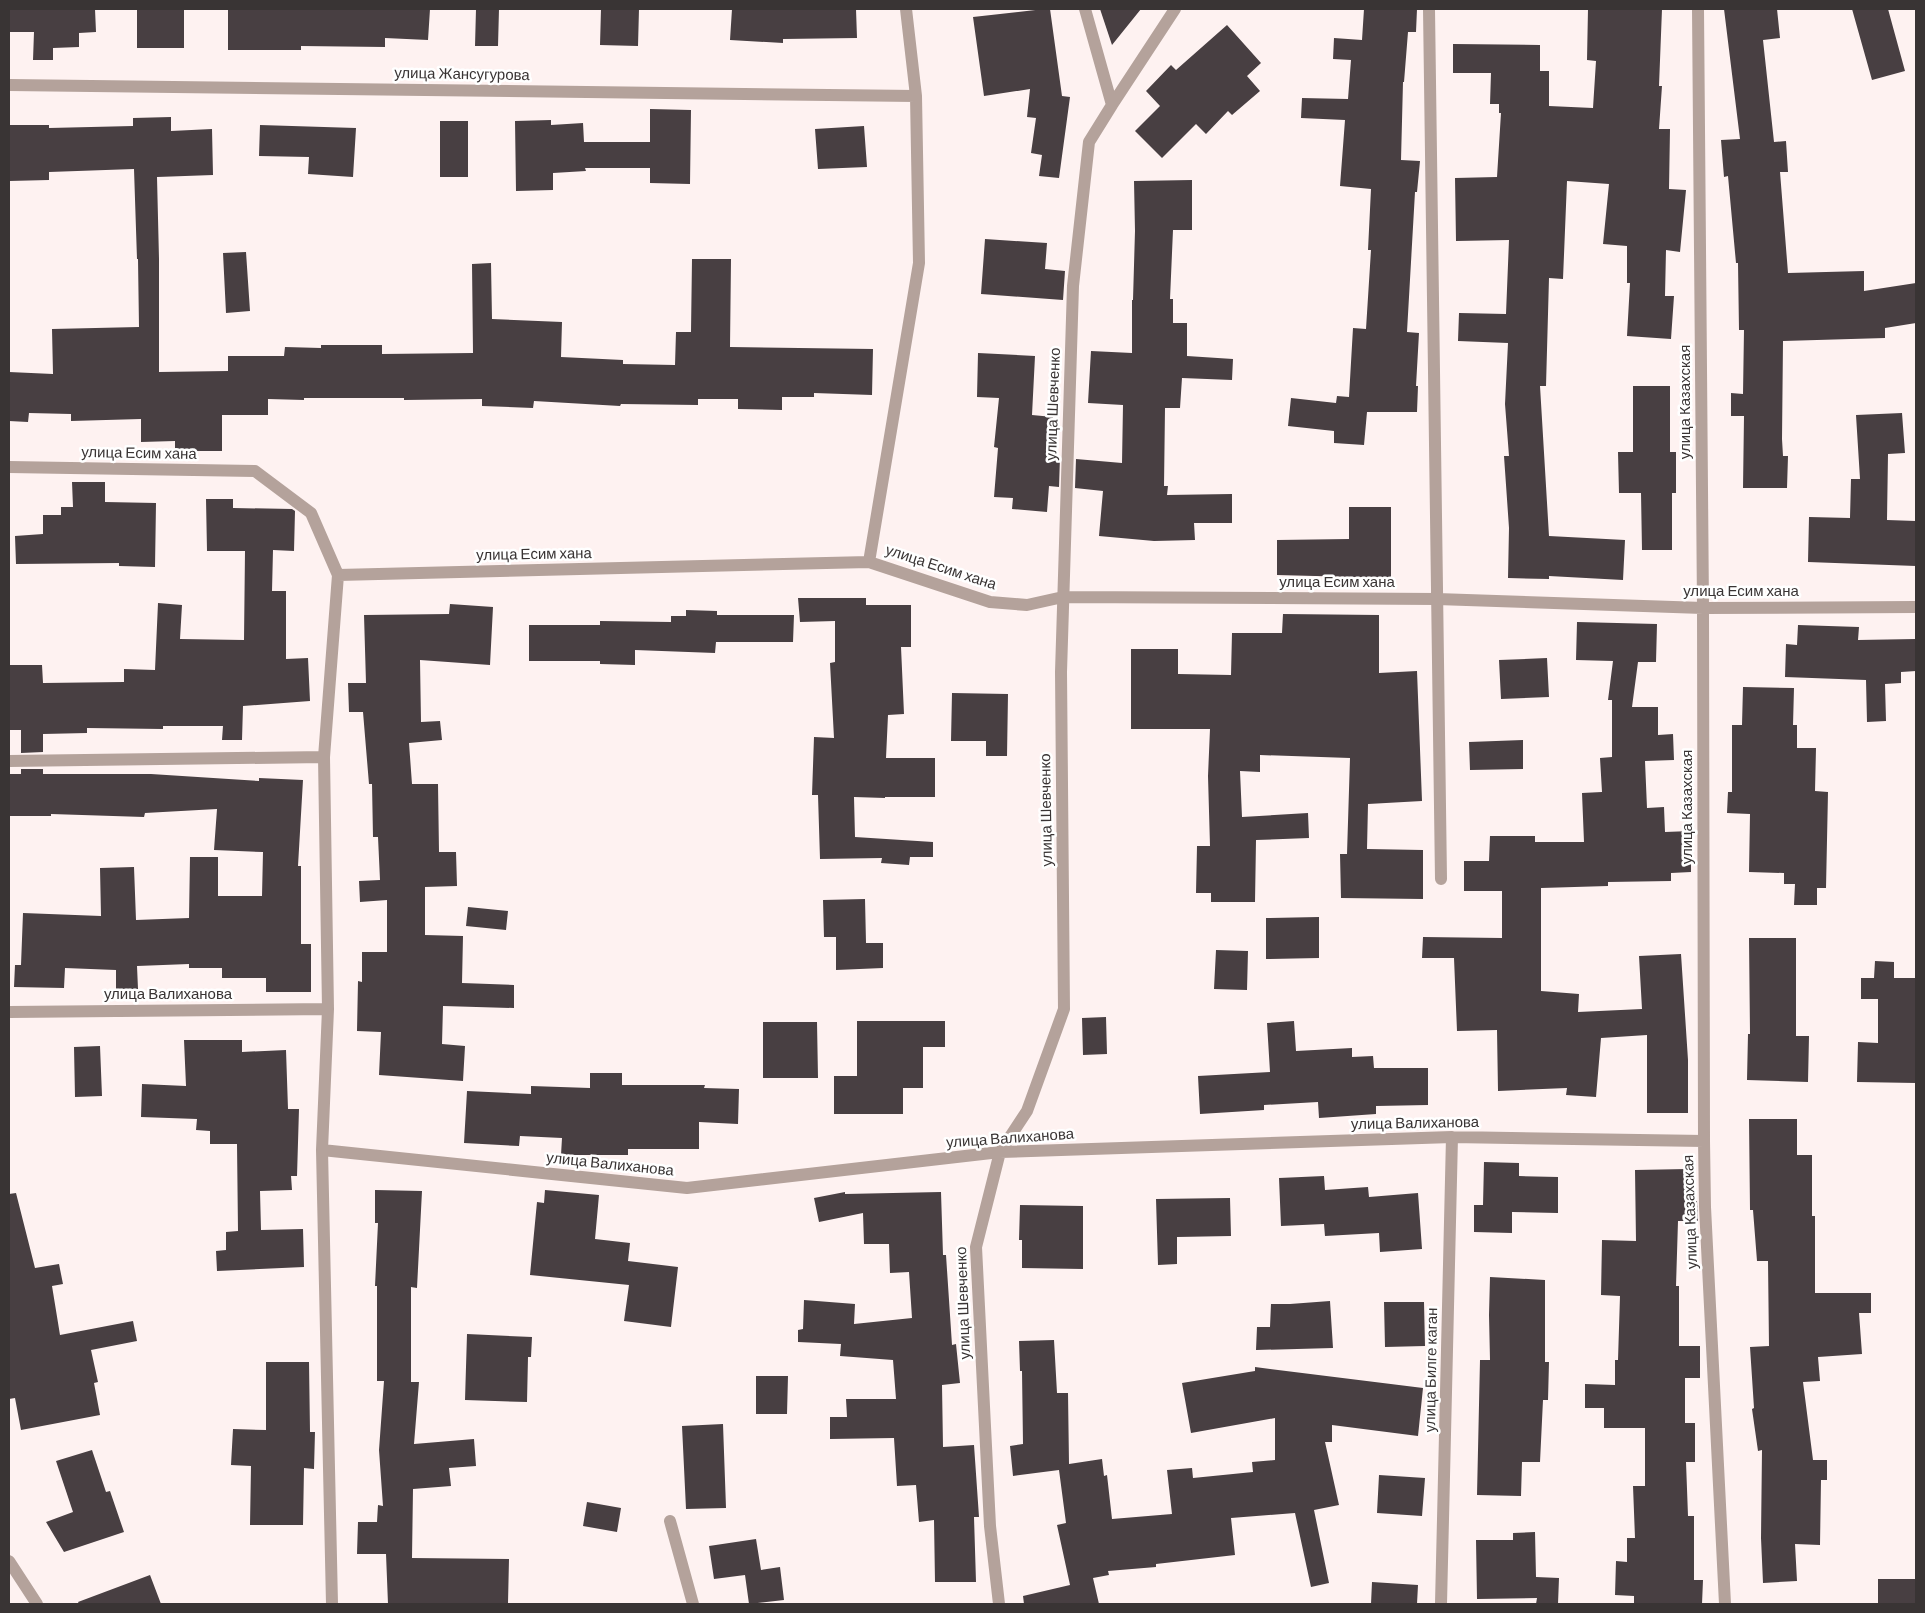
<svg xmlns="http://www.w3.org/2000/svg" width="1925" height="1613" viewBox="0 0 1925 1613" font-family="Barlow,sans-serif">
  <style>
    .building { fill: #483f42 }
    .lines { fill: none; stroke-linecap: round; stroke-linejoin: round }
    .minor { stroke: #b4a29b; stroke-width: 12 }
    .tertiary { stroke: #b4a29b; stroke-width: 12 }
    .labels { text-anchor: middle; stroke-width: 5; stroke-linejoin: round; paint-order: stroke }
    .street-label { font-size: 15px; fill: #393434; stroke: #fff }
  </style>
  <rect width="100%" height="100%" fill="#fef2f1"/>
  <path class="building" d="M 9,9 L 95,9 L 96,32 L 79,33 L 79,47 L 53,48 L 53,60 L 33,60 L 34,32 L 9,32 Z
    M 137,9 L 184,9 L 184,48 L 137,48 Z
    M 228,9 L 430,9 L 428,40 L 385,38 L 385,47 L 301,46 L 301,50 L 228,50 Z
    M 476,9 L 499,9 L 498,46 L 475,46 Z
    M 601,9 L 639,9 L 638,46 L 600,45 Z
    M 732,9 L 856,9 L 857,38 L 783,39 L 783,43 L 730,40 Z
    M 1044,9 L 1050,9 L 1062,96 L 1070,97 L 1059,178 L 1039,176 L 1042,155 L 1031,153 L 1036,118 L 1027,117 L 1030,89 L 984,96 L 973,17 Z
    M 1100,9 L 1141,9 L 1112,45 Z
    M 1364,9 L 1417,9 L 1416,32 L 1408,32 L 1404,82 L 1403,82 L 1401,160 L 1420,161 L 1417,192 L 1415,192 L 1407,332 L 1419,333 L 1416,386 L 1418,386 L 1417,412 L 1367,412 L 1364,445 L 1334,443 L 1334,431 L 1288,426 L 1291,398 L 1336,403 L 1337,396 L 1349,397 L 1353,328 L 1366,329 L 1371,250 L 1368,250 L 1371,189 L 1340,186 L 1345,120 L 1301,118 L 1302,98 L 1348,99 L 1351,60 L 1333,59 L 1334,38 L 1362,40 Z
    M 1588,9 L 1662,9 L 1659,86 L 1662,86 L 1659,129 L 1670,129 L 1669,189 L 1686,190 L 1680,252 L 1666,250 L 1665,296 L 1674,296 L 1671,339 L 1627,336 L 1630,283 L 1627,283 L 1627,246 L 1603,244 L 1609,184 L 1567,181 L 1563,279 L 1549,278 L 1546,386 L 1540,386 L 1549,536 L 1625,540 L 1623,580 L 1549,576 L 1549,579 L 1508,578 L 1509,528 L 1504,456 L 1509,456 L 1505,404 L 1508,343 L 1458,341 L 1459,313 L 1506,314 L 1509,240 L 1456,241 L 1455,178 L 1497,177 L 1501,113 L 1499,113 L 1499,104 L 1490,104 L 1491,73 L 1453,73 L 1453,44 L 1540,45 L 1540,71 L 1549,71 L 1549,106 L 1593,108 L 1596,61 L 1587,60 Z
    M 1724,9 L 1777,9 L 1780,38 L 1763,40 L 1774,142 L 1786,141 L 1788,172 L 1780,172 L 1788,273 L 1864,271 L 1864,291 L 1916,283 L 1916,323 L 1885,328 L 1885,338 L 1783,341 L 1782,439 L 1783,456 L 1788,456 L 1787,488 L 1743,488 L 1744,416 L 1731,416 L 1731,393 L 1743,394 L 1744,330 L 1739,330 L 1738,263 L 1736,263 L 1728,176 L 1724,177 L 1721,140 L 1740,139 Z
    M 1852,9 L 1888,9 L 1905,71 L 1872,80 Z
    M 1227,25 L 1261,63 L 1247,76 L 1260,91 L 1232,115 L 1228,111 L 1206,134 L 1196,124 L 1162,158 L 1135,131 L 1160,106 L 1146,91 L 1171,65 L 1176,70 Z
    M 650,109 L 691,110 L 690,184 L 650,183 L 650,168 L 585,168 L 586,171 L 553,173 L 553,190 L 516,191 L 515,121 L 551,120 L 551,125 L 583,123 L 584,142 L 650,142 Z
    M 171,117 L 171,131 L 212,129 L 213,175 L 157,177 L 159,259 L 159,372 L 228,371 L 228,356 L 284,356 L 285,347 L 321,348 L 321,345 L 382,345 L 382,354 L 473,353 L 472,264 L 491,263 L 492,319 L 562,322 L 561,357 L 623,360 L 623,364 L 675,365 L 676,332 L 691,332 L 692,259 L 731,259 L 730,347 L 873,349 L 872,395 L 814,393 L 814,397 L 782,397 L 782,410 L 738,409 L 738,399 L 698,399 L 698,405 L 621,404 L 620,406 L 534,401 L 533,408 L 482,406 L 482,399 L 404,400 L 404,398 L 304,398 L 304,400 L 268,399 L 268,415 L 222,415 L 222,451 L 175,451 L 175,441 L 141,442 L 141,419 L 71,421 L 71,414 L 29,413 L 28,422 L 9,421 L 9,372 L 53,374 L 52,329 L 139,327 L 138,259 L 137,259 L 134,169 L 49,172 L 49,180 L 9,181 L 9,125 L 49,125 L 49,128 L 133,126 L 133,118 Z
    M 440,121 L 468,121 L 468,177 L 440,177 Z
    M 260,125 L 356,128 L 353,177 L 308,174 L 309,157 L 259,156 Z
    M 864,126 L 867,167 L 818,169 L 815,129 Z
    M 1192,180 L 1192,230 L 1173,230 L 1170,299 L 1173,299 L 1173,323 L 1187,323 L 1187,356 L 1233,359 L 1232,380 L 1182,378 L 1180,408 L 1165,408 L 1164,486 L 1168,486 L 1167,495 L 1232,494 L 1232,523 L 1194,523 L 1195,540 L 1154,541 L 1099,536 L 1103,491 L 1075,488 L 1076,459 L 1122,463 L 1123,405 L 1088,403 L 1091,351 L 1132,353 L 1132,300 L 1133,300 L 1135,231 L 1134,181 Z
    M 985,239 L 1047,243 L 1045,269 L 1065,271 L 1063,300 L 981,294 Z
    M 246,252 L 250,311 L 226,313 L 223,253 Z
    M 978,353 L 1035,356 L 1032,415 L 1053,417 L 1049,456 L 1060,457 L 1059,487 L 1049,486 L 1047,512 L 1012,509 L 1013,498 L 994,497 L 998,448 L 994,447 L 999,398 L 977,397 Z
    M 1633,386 L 1670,386 L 1670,452 L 1676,452 L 1676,493 L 1672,493 L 1672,550 L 1642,550 L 1641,493 L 1619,493 L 1618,452 L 1633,452 Z
    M 1902,413 L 1905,453 L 1888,454 L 1887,520 L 1916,521 L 1916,566 L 1808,562 L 1809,517 L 1850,518 L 1851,479 L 1860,479 L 1856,415 Z
    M 72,482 L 105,482 L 105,502 L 156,503 L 155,567 L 119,566 L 119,563 L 16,564 L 15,536 L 43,534 L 43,515 L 61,515 L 61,507 L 73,507 Z
    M 206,499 L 233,499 L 233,508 L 292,509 L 295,511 L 294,551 L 273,550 L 272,591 L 286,591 L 286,659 L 308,658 L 310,701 L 243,706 L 242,740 L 222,740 L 223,726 L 163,726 L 163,729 L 87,728 L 87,733 L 43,734 L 43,752 L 21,753 L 21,730 L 9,730 L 9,665 L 42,665 L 43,683 L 124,682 L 124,669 L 155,670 L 158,603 L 182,605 L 180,639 L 244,640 L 245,551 L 207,551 Z
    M 1349,507 L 1391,507 L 1391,578 L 1277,575 L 1277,540 L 1349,539 Z
    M 798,598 L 866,598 L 866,605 L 911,605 L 911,647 L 901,647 L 904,714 L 888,715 L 886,758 L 935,758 L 935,797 L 885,797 L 885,798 L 854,797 L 855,837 L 933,842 L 933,857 L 910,857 L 909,865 L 881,863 L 882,858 L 820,859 L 818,795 L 812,795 L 814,737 L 834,738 L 830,663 L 835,662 L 835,621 L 800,622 Z
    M 450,604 L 493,607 L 490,665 L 420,660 L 421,722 L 440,721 L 442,740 L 409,743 L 412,784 L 438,784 L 439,852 L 456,852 L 457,886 L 425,887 L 425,935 L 463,936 L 462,983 L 514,985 L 514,1008 L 443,1006 L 442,1044 L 465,1046 L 463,1081 L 379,1075 L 381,1032 L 357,1031 L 358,981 L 362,982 L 362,952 L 387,952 L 387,900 L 360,902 L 359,881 L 380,880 L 378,837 L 373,837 L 372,784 L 369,784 L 363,712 L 349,712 L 348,683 L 366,683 L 364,615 L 449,614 Z
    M 686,610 L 717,611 L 717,615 L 794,615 L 793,642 L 716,642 L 715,653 L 635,650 L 635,665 L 600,664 L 600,661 L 529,661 L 529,625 L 600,625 L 600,621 L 671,622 L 671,616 L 686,616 Z
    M 1283,614 L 1379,615 L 1379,673 L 1417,671 L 1422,801 L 1368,804 L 1367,849 L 1423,850 L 1423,899 L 1341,898 L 1340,854 L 1347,854 L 1350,758 L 1260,755 L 1260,772 L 1240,771 L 1242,817 L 1308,813 L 1309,838 L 1256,840 L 1255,902 L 1211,902 L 1211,893 L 1196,893 L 1197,846 L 1210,846 L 1208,776 L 1210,729 L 1131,729 L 1131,649 L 1178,649 L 1178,674 L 1231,675 L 1232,633 L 1282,633 Z
    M 1577,622 L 1657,624 L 1656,662 L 1638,662 L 1632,707 L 1658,707 L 1658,735 L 1673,734 L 1674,760 L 1645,761 L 1647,808 L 1664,807 L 1665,832 L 1691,831 L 1691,872 L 1671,873 L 1671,881 L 1608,882 L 1608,886 L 1541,888 L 1541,991 L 1579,994 L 1578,1012 L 1642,1009 L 1639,956 L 1681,954 L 1688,1060 L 1688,1113 L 1647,1113 L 1647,1035 L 1601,1038 L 1596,1097 L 1566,1095 L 1567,1088 L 1498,1091 L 1497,1030 L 1457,1031 L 1454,958 L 1422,958 L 1423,937 L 1502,938 L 1502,891 L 1464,891 L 1464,861 L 1489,861 L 1490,836 L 1535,836 L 1535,842 L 1584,842 L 1582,793 L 1602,792 L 1600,758 L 1612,757 L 1612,700 L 1608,700 L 1613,661 L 1576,660 Z
    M 1798,625 L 1859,627 L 1858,640 L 1916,639 L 1916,671 L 1901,672 L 1901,683 L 1885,684 L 1886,721 L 1867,722 L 1866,680 L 1785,677 L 1786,644 L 1797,645 Z
    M 1547,658 L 1549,697 L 1501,699 L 1499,660 Z
    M 1743,687 L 1794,688 L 1793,725 L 1797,725 L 1797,748 L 1816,748 L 1815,791 L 1828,792 L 1826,888 L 1817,888 L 1817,905 L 1794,905 L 1795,884 L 1784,884 L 1784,873 L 1749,872 L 1750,814 L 1727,813 L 1728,792 L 1732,792 L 1732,725 L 1742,725 Z
    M 952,693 L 1008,694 L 1007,756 L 986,756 L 986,741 L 951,741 Z
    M 1523,740 L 1523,769 L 1470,770 L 1469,742 Z
    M 21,769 L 43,769 L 43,774 L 151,774 L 259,781 L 259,778 L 303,780 L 298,866 L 301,866 L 301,944 L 311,944 L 311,992 L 266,992 L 266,978 L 222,978 L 222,968 L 189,968 L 189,964 L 137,966 L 138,989 L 116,989 L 116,970 L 65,968 L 64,988 L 14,987 L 15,965 L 21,965 L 23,913 L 101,916 L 100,868 L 134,867 L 136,920 L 189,918 L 190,857 L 218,857 L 218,896 L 262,896 L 263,852 L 214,850 L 217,809 L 145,813 L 144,817 L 51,814 L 51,816 L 9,816 L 9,774 L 21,774 Z
    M 865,899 L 866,943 L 883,943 L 883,968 L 836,970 L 836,937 L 824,937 L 823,900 Z
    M 468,907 L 508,911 L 506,930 L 466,926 Z
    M 1319,917 L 1319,958 L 1266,959 L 1266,918 Z
    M 1749,938 L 1796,938 L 1796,1036 L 1809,1036 L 1808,1082 L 1747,1080 L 1748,1034 L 1750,1034 Z
    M 1216,950 L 1248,951 L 1247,990 L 1214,989 Z
    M 1875,961 L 1894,962 L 1894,978 L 1916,978 L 1916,1083 L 1857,1082 L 1858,1042 L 1878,1043 L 1878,999 L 1861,999 L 1861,978 L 1874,978 Z
    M 1106,1017 L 1107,1054 L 1083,1055 L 1082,1018 Z
    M 857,1021 L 945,1021 L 945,1047 L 923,1047 L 923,1088 L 903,1088 L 903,1114 L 834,1114 L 834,1076 L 857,1076 Z
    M 1294,1021 L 1296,1051 L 1352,1048 L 1352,1057 L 1373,1056 L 1374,1068 L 1428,1068 L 1428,1105 L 1376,1106 L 1376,1114 L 1319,1118 L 1318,1102 L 1264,1105 L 1264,1110 L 1200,1114 L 1198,1076 L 1270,1072 L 1267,1023 Z
    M 763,1022 L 817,1022 L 818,1078 L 763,1078 Z
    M 184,1040 L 242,1040 L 242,1052 L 286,1050 L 288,1109 L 299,1109 L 297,1176 L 291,1176 L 292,1190 L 260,1191 L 261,1230 L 303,1229 L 304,1267 L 217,1271 L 216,1251 L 226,1250 L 226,1232 L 238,1231 L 237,1144 L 210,1144 L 210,1131 L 196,1130 L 197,1119 L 141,1117 L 142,1084 L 186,1086 Z
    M 100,1046 L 102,1096 L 75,1097 L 74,1047 Z
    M 590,1073 L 622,1073 L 622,1085 L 705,1085 L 704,1088 L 739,1089 L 738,1124 L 699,1122 L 699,1149 L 628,1149 L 628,1155 L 561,1155 L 562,1138 L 520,1136 L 519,1146 L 464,1143 L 467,1091 L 531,1094 L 531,1086 L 590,1088 Z
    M 1749,1119 L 1797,1119 L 1797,1155 L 1812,1155 L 1812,1216 L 1815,1216 L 1815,1293 L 1871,1293 L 1871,1313 L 1859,1313 L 1862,1354 L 1818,1357 L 1820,1381 L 1803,1382 L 1813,1460 L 1827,1460 L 1827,1480 L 1821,1480 L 1820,1545 L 1795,1544 L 1797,1581 L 1763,1583 L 1761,1538 L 1762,1450 L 1758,1451 L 1752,1409 L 1754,1408 L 1750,1347 L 1769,1346 L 1768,1261 L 1757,1261 L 1753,1210 L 1750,1210 Z
    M 1484,1162 L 1519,1163 L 1519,1176 L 1558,1177 L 1558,1213 L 1512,1212 L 1512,1233 L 1474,1232 L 1474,1205 L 1483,1205 Z
    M 1687,1169 L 1687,1201 L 1697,1201 L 1698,1221 L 1678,1221 L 1676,1286 L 1679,1286 L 1679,1346 L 1700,1346 L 1700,1378 L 1685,1378 L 1685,1423 L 1695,1423 L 1695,1462 L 1686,1462 L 1688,1516 L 1694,1516 L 1694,1580 L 1703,1580 L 1702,1604 L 1634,1604 L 1634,1596 L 1615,1595 L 1616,1561 L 1627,1562 L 1627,1538 L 1635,1538 L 1633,1486 L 1645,1486 L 1645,1428 L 1604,1428 L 1604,1408 L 1585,1408 L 1585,1384 L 1615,1385 L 1615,1360 L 1618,1360 L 1620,1296 L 1601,1295 L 1602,1240 L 1636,1241 L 1635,1170 Z
    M 1324,1176 L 1325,1190 L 1368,1187 L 1369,1197 L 1418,1193 L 1422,1249 L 1380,1252 L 1379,1233 L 1325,1236 L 1324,1224 L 1281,1226 L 1279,1178 Z
    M 375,1190 L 422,1191 L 417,1288 L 411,1287 L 411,1382 L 419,1382 L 414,1444 L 474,1439 L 476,1466 L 449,1468 L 451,1486 L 413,1489 L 412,1558 L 509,1559 L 508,1603 L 388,1604 L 386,1554 L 357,1554 L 358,1522 L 377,1522 L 378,1505 L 383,1506 L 379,1450 L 384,1381 L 377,1381 L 377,1286 L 375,1286 L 378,1223 L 375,1223 Z
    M 545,1190 L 599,1195 L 595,1239 L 630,1243 L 628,1261 L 678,1267 L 671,1327 L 624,1321 L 629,1285 L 530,1275 L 537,1202 L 544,1203 Z
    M 845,1192 L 845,1194 L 941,1192 L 943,1255 L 946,1255 L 952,1345 L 956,1344 L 960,1383 L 942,1385 L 943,1447 L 974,1445 L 979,1517 L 974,1517 L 976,1582 L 935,1582 L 934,1520 L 919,1522 L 916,1485 L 897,1486 L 894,1438 L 830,1439 L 830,1417 L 847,1417 L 846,1399 L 896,1399 L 893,1360 L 840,1356 L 841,1344 L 798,1342 L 798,1330 L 803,1329 L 804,1300 L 855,1304 L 854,1324 L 912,1318 L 909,1272 L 890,1273 L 889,1244 L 864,1244 L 863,1213 L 819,1222 L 814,1198 Z
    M 16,1193 L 35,1268 L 59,1264 L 63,1284 L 52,1286 L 60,1335 L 133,1321 L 137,1341 L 91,1350 L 98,1382 L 94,1383 L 100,1415 L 21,1430 L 15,1398 L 9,1399 L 9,1194 Z
    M 1230,1198 L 1231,1236 L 1177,1237 L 1177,1264 L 1158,1265 L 1156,1199 Z
    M 1020,1205 L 1083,1206 L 1083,1269 L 1022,1268 L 1022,1240 L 1019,1240 Z
    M 1490,1277 L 1545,1280 L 1545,1362 L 1549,1362 L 1548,1400 L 1543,1400 L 1540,1462 L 1522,1462 L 1521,1496 L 1477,1495 L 1480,1360 L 1490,1360 L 1489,1315 Z
    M 1330,1301 L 1333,1348 L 1256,1350 L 1257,1327 L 1270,1327 L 1271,1304 L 1290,1304 Z
    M 1384,1302 L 1424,1302 L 1425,1346 L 1385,1347 Z
    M 467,1334 L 532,1337 L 531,1357 L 528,1357 L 527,1402 L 465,1400 Z
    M 1054,1340 L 1057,1393 L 1068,1393 L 1069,1464 L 1102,1459 L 1104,1476 L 1107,1475 L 1112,1519 L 1172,1514 L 1167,1470 L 1192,1468 L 1193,1478 L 1253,1472 L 1252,1462 L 1275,1460 L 1275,1418 L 1191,1433 L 1182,1383 L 1255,1371 L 1255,1367 L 1423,1388 L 1418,1436 L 1332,1425 L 1332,1442 L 1325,1442 L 1339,1505 L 1314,1510 L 1329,1583 L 1311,1587 L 1295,1513 L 1231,1518 L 1235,1555 L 1156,1564 L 1156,1567 L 1108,1571 L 1109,1575 L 1093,1578 L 1099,1604 L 1024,1604 L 1023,1596 L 1070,1585 L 1057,1525 L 1066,1523 L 1059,1470 L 1013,1476 L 1010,1446 L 1023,1444 L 1022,1371 L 1020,1371 L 1019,1341 Z
    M 266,1362 L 309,1362 L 310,1432 L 315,1432 L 314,1469 L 304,1468 L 303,1525 L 250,1525 L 251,1466 L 231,1465 L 233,1429 L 266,1430 Z
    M 756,1376 L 788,1376 L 787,1414 L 756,1414 Z
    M 723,1424 L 726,1508 L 686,1509 L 682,1426 Z
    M 92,1450 L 106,1492 L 110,1491 L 124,1532 L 64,1552 L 46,1522 L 73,1512 L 56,1461 Z
    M 1379,1475 L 1425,1478 L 1422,1516 L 1377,1513 Z
    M 587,1502 L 621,1508 L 617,1532 L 583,1526 Z
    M 1535,1532 L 1536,1577 L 1559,1578 L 1558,1604 L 1536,1604 L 1537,1598 L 1477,1599 L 1476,1540 L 1513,1540 L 1513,1533 Z
    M 756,1539 L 761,1570 L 780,1567 L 784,1600 L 749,1604 L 745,1575 L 714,1579 L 709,1546 Z
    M 150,1575 L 161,1604 L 79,1604 L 78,1602 Z
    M 1878,1579 L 1916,1579 L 1916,1604 L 1878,1604 Z
    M 1372,1582 L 1418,1585 L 1417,1604 L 1371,1604 Z"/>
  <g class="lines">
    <path class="minor" d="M 1429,9 L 1441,879
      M 1698,9 L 1703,608 L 1704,1141 L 1705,1207 L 1725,1604
      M 9,85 L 916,96
      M 1112,105 L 1175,9
      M 9,467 L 255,471 L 311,513 L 338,575 L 869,562 L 990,602 L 1027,605 L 1063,597 L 1437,599 L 1703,608 L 1916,607
      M 869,562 L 919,263 L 916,96 L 906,9
      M 9,761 L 324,757
      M 9,1012 L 328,1009
      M 322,1150 L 687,1188 L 1000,1152 L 1452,1137 L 1704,1141
      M 670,1521 L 693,1604
      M 332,1604 L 322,1150 L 328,1009 L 324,757 L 338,575
      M 999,1604 L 990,1526 L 976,1247 L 1000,1152 L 1027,1111 L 1064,1009 L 1061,672 L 1073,286 L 1089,142 L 1112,105 L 1085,9
      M 1441,1604 L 1452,1137"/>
    <path class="tertiary" d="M 9,1561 L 37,1604"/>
  </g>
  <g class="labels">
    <g class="street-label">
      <text transform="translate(462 74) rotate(1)" y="5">улица Жансугурова</text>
      <text transform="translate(1685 402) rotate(-90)" y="5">улица Казахская</text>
      <text transform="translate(1053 404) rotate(-88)" y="5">улица Шевченко</text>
      <text transform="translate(139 453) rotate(1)" y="5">улица Есим хана</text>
      <text transform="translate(534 554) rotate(-1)" y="5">улица Есим хана</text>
      <text transform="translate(941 567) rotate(18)" y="5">улица Есим хана</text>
      <text x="1337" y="587">улица Есим хана</text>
      <text x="1741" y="596">улица Есим хана</text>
      <text transform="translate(1687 807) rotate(-90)" y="5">улица Казахская</text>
      <text transform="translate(1046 810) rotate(-91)" y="5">улица Шевченко</text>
      <text x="168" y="999">улица Валиханова</text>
      <text transform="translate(1415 1123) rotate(-1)" y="5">улица Валиханова</text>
      <text transform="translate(1010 1138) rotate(-4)" y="5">улица Валиханова</text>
      <text transform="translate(610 1164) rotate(6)" y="5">улица Валиханова</text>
      <text transform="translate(1690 1212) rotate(-92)" y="5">улица Казахская</text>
      <text transform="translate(963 1303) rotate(-92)" y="5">улица Шевченко</text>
      <text transform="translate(1431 1370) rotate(-89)" y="5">улица Билге каган</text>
    </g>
  </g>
  <rect width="1925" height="1613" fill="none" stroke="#393434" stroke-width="20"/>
</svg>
